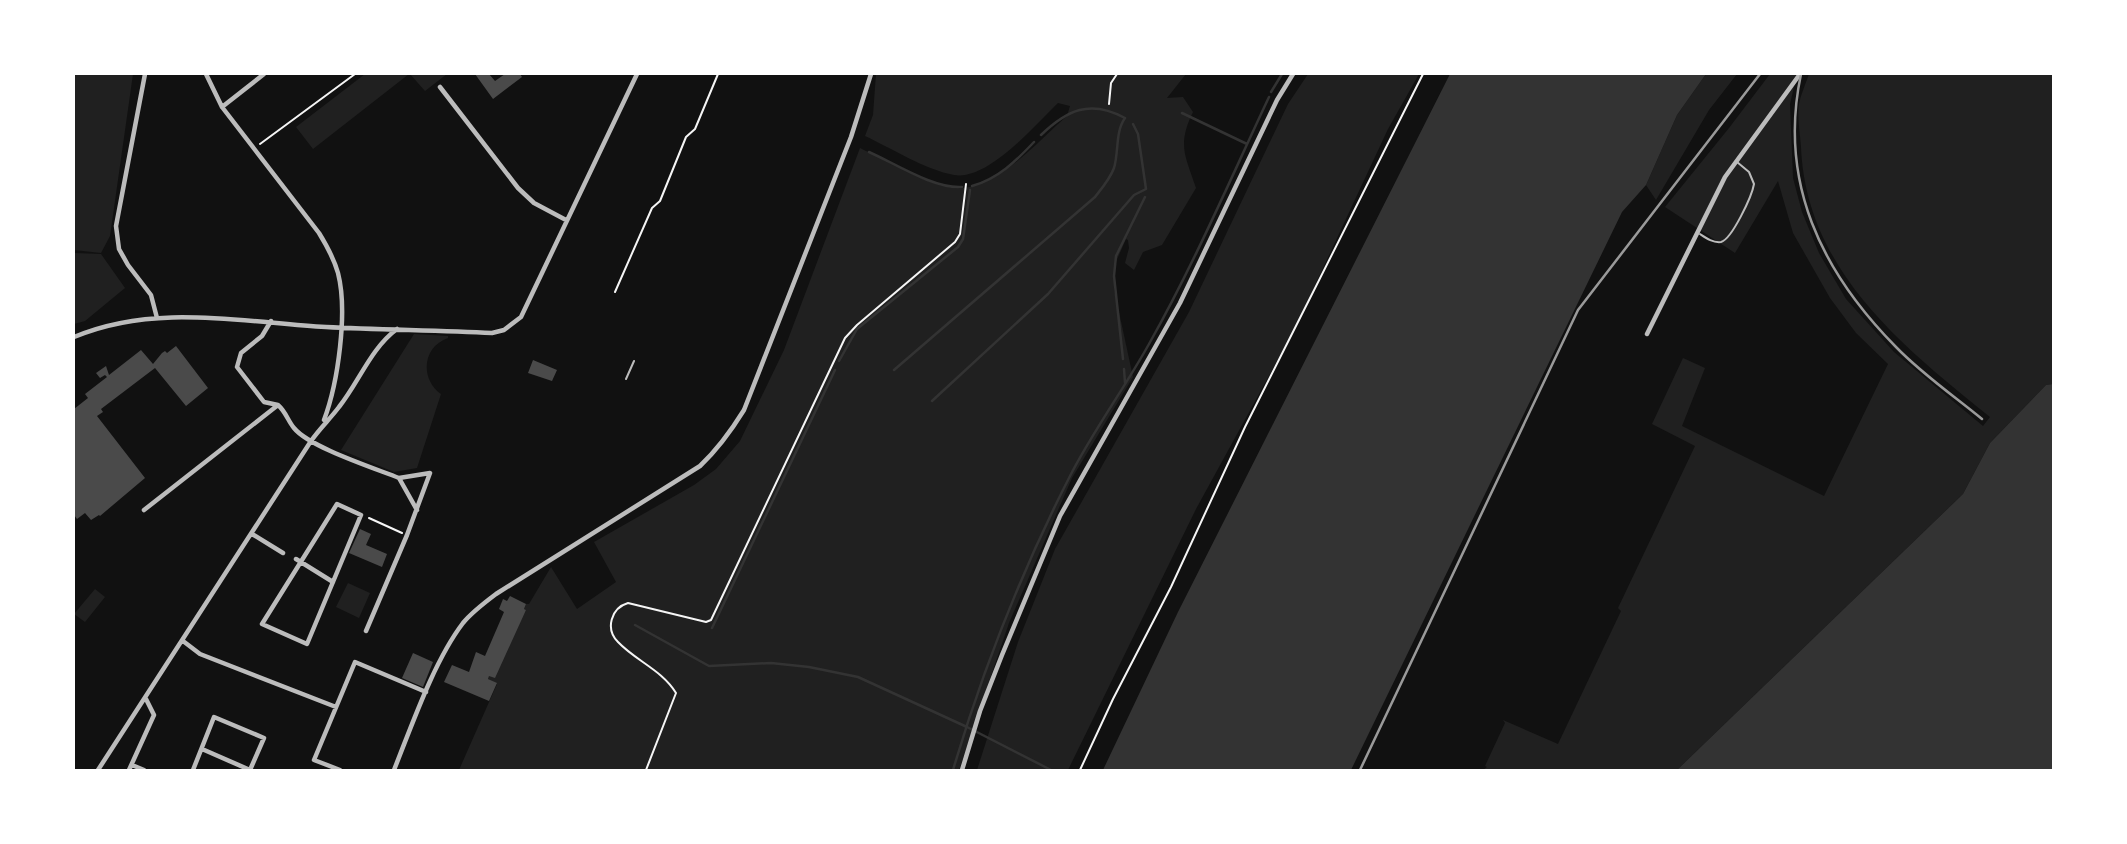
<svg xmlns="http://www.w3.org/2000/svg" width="2127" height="844" viewBox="0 0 2127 844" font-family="Poppins,sans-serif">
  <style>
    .green { fill: #202020 }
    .water { fill: #333 }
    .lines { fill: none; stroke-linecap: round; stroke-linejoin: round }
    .stream { stroke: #333; stroke-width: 2.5 }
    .building { fill: #4a4a4a }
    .path { stroke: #f5f5f5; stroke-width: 2 }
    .service { stroke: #bcbcbc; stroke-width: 2 }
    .minor { stroke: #bcbcbc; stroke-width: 4.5 }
    .rail { stroke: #9a9a9a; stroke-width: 2.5 }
  </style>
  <rect width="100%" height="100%" fill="#111"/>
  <path class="green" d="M 74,74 L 133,74 L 110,236 L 101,253 L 74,250 Z
    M 365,74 L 409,74 L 313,149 L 296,127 Z
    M 410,74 L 447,74 L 425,91 Z
    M 876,74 L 1186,74 L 1167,98 L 1183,97 L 1193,112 C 1177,145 1185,155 1196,188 L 1162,245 L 1143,252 L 1134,270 L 1125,263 L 1129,248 L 1128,240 L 1126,239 L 1115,264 L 1114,289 L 1133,377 L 1072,478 L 1009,623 L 959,770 L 459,770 L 497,684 L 488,679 L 489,676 L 526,610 L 524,609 L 526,604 L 529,604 L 551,567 L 577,609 L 616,582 L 594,542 L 694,485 L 716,469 L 740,441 L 784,350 L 860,148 C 885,160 930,187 956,188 C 996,191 1038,141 1067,116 L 1070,106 L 1058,103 C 1035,125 988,181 954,175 C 926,170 891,148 865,136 L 873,115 Z
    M 1308,74 L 1419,74 L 1388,129 L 1294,330 L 1196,509 L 1068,770 L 977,770 L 1018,642 L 1055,549 L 1189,312 L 1288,104 Z
    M 1706,74 L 1737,74 L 1709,110 L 1656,200 L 1646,185 L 1677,115 Z
    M 1770,74 L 1797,74 L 1790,104 L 1793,178 L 1802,212 L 1819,253 L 1846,299 L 1894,352 L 1983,426 L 1990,417 C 1902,346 1806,270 1801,147 C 1800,133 1797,117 1799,104 C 1801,94 1806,83 1809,74 L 2053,74 L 2053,384 L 2046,385 L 1990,443 L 1963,494 L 1677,770 L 1483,770 L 1487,767 L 1485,766 L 1505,723 L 1503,720 L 1558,744 L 1621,611 L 1618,608 L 1695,446 L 1652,424 L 1683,358 L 1705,368 L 1682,426 L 1824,496 L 1888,364 L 1856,333 L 1830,298 L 1793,233 L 1778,181 L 1735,253 L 1665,207 L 1729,128 Z
    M 74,253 L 101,254 L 125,288 L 85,321 L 74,324 Z
    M 414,334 L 448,336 L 448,338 C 422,347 420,379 441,394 L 417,468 L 394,472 L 341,450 Z
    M 348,583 L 370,593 L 359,618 L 336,607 Z
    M 95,589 L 105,597 L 85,622 L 74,614 Z"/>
  <path class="water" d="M 1450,74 L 1706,74 L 1677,115 L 1646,185 L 1622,212 L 1351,770 L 1103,770 L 1178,612 Z
    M 2053,384 L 2053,770 L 1677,770 L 1963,494 L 1990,443 L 2046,385 Z"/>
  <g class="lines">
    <path class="stream" d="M 1271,92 L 1282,74
      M 1182,113 L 1247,144
      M 1133,124 L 1138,134 L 1146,189
      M 869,152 C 894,163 934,189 962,187
      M 972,186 C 998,179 1016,161 1034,142
      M 1123,359 L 1114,276 L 1116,256 L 1145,197
      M 839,361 L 857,329 L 958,247 L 963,239 L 970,190
      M 1124,369 L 1125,383
      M 894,370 L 1095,197 C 1102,188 1110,179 1114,168 C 1119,152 1115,132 1125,118 C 1090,99 1067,110 1041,135
      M 932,401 L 1048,294 L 1134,195 L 1146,189
      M 635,625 L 709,666 L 771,663 L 809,667 L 858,677 L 967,727 L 1051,770
      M 712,628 L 835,370
      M 953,770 C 983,669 1022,570 1070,476 C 1093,431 1124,389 1149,344 C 1194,264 1230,180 1269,97"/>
  </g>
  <path class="building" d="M 475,74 L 489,74 L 495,81 L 505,74 L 520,74 L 522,77 L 493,99 Z
    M 176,346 L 208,388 L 186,406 L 155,368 L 101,409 L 103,412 L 97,416 L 145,478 L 100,516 L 99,515 L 91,520 L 85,513 L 77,519 L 74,515 L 74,409 L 88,398 L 85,394 L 107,377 L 105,375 L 100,378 L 96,373 L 106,366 L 109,375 L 141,350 L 153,364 L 162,353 L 165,351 L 167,353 Z
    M 533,360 L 557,370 L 552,381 L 528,373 Z
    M 360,529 L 371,534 L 366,545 L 387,554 L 382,567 L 349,553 Z
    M 510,596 L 526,604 L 524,609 L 526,610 L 495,678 L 489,676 L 488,679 L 497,683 L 489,701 L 444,682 L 452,665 L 469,672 L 476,652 L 485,656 L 504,612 L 499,609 L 503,599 L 507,601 Z
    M 413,653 L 433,662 L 423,687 L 402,678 Z"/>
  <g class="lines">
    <path class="path" d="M 1109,104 L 1111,83 L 1117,74
      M 260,144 L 355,74
      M 615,292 L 652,208 L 660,201 L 686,137 L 695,129 L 718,74
      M 369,518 L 402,533
      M 646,770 L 676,693 C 662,670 636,661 618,642 C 605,629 611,608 628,603 L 706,622 L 711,620 L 845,338 L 857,325 L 955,242 L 960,234 L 966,184
      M 1080,770 L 1113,699 L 1171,587 L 1245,427 L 1423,74"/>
    <path class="service" d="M 1700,234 C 1706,238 1713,243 1721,242 C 1732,239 1752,196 1754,184 L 1749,172 L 1737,162
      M 626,379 L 634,361"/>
    <path class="minor" d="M 145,74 L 116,226 L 119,249 L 128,265 L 151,295 L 157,318
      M 206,74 L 222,107 L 319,233 C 327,246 334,259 338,273 C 348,312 338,383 324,420
      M 440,87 L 518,188 L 534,203 L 566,220
      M 222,107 L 264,74
      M 271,321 L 262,336 L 241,353 L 237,367 L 264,402 L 278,405
      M 1647,334 L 1725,177 L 1800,74
      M 74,337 C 154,303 242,322 326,327 C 381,330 437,330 492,333 L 504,330 L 521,317 L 637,74
      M 337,504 L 361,515 L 307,644 L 262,624 Z
      M 144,510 L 278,405 C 286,412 288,421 294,428 C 309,447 374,468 399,478
      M 252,534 L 283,553
      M 296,559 L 333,582
      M 366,631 L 407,535 L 430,473 L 399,478 L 417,510
      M 183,641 L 200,654 L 336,707
      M 202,749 L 250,770
      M 132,765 L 144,770
      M 98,770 L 311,441 C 320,428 330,419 339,407 C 359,382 371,348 397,329
      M 129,770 L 154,715 L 146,699
      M 193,770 L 214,717 L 264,738 L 250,770
      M 340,770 L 314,760 L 355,662 L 426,692
      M 394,770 C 412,725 434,661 463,623 C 472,612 484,603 496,594 L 700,466 C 718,449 731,431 744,410 L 851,137 L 871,74
      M 962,770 L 980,711 L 1002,655 L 1060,516 L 1180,303 L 1277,100 L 1293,74"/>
    <path class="rail" d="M 1801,74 C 1778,182 1821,271 1896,347 C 1922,374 1954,396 1982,419
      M 1360,770 L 1578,310 L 1760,74"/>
  </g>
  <rect width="2127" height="844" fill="none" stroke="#ffffff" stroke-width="150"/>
</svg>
